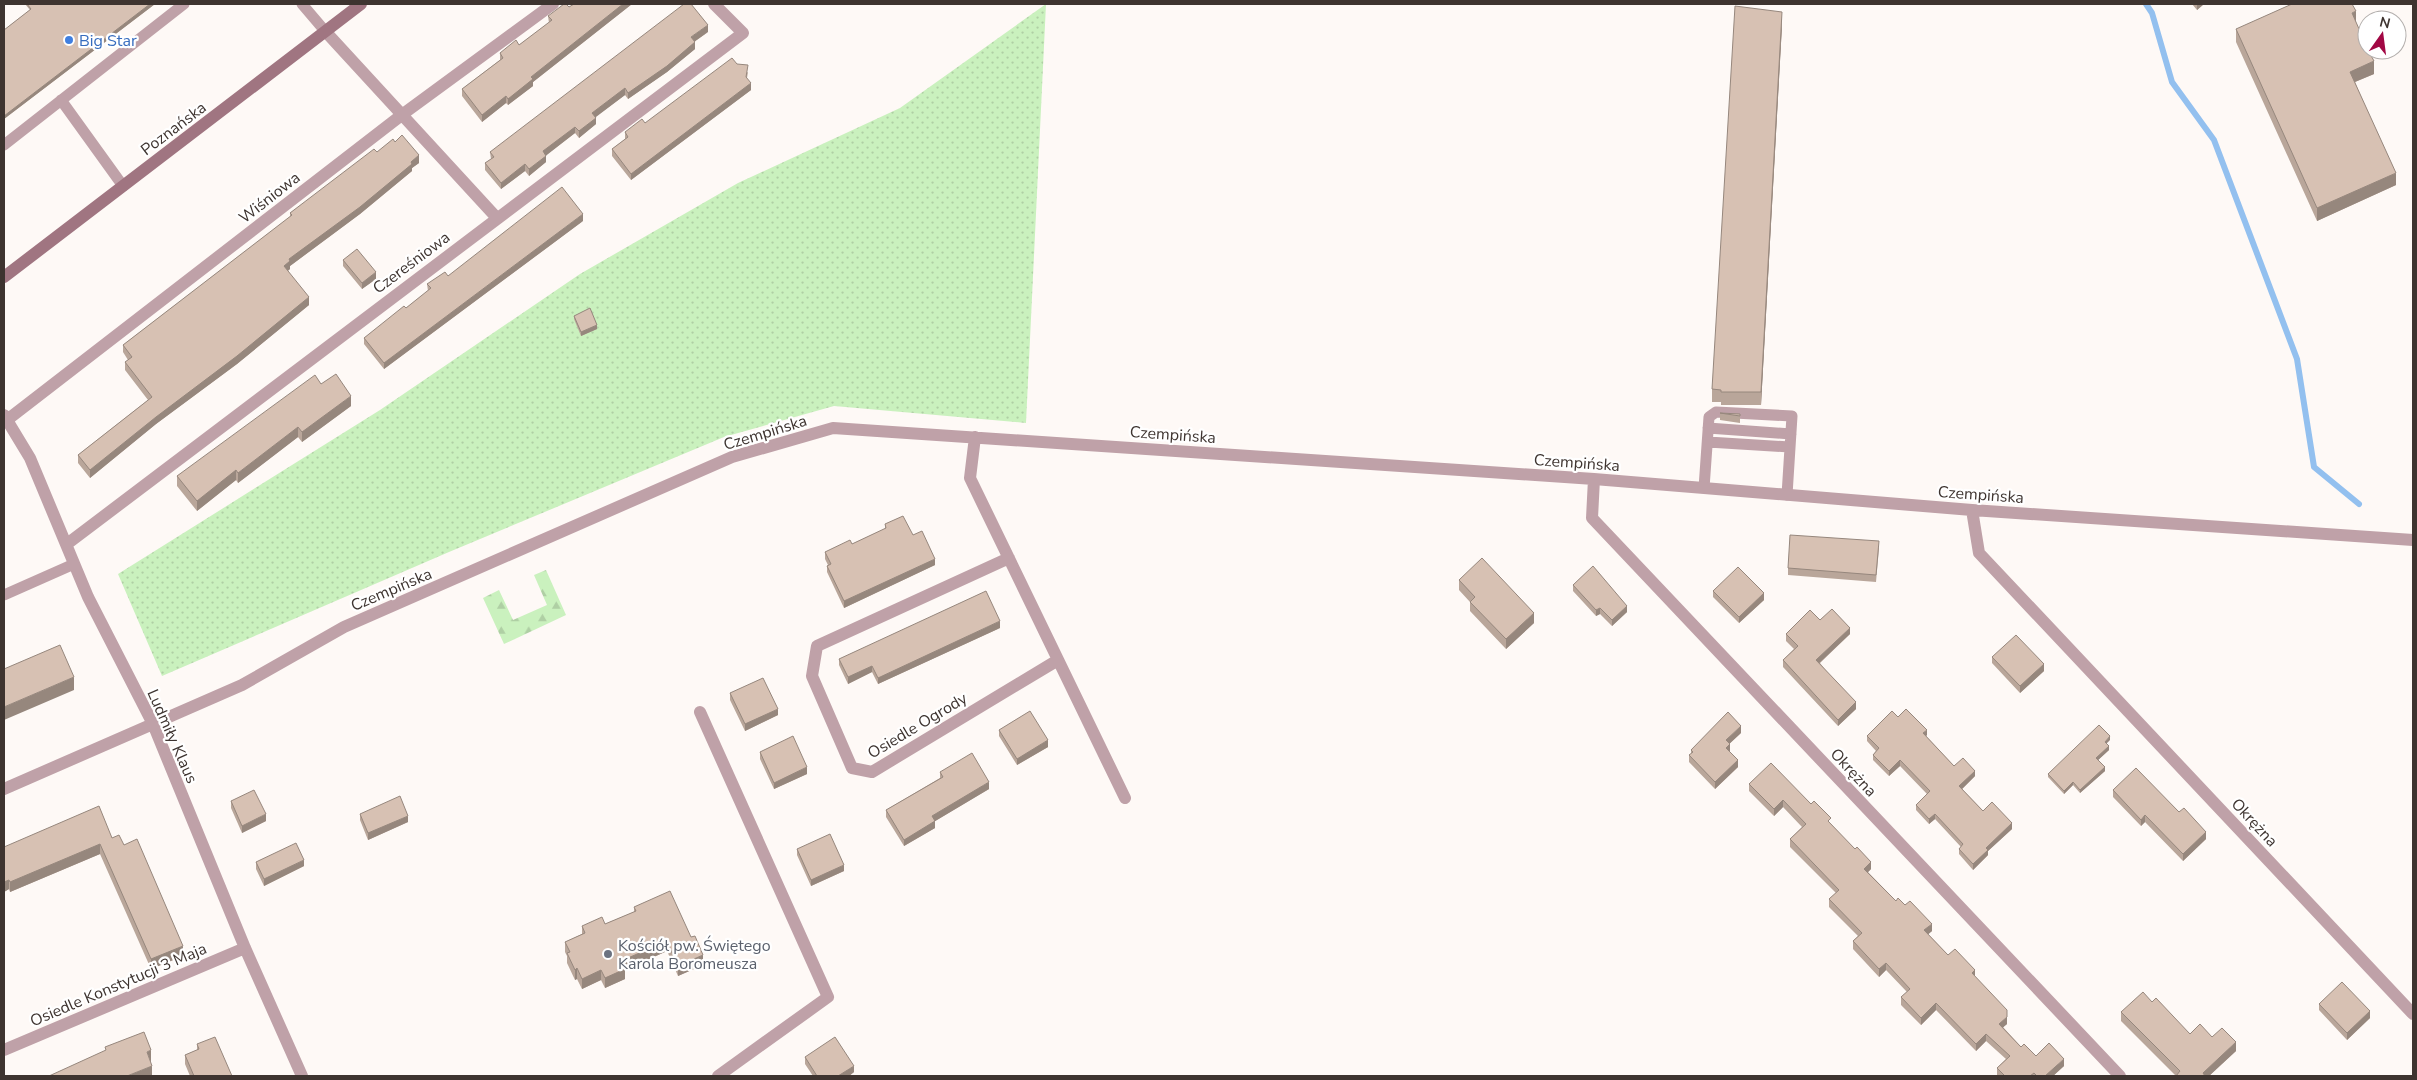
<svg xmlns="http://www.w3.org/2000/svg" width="2417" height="1080" viewBox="0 0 2417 1080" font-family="'Nunito Sans',sans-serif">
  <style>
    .grass { fill: url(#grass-dots) }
    .forest { fill: url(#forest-firs) }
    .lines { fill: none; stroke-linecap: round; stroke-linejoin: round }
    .stream { stroke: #93c0ef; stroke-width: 6 }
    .lane { stroke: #bfa1a8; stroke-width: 11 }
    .street { stroke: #bfa1a8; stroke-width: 12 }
    .secondary { stroke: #a07581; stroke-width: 12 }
    .wall { fill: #b9a69a }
    .shaded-wall { fill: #96877d }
    .building { fill: #d7c1b3; stroke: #96877d }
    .shop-dot { fill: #3f7fe0; stroke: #fff; stroke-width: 2 }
    .worship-dot { fill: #6b7280; stroke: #fff; stroke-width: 2 }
    .labels { text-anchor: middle; stroke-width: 4.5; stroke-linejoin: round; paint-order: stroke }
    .shop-label { font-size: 16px; fill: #366cbe; stroke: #fff; text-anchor: start }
    .street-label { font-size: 16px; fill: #3e3430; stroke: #fff }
    .worship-label { font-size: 16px; fill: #5b616d; stroke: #fff; text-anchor: start }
  </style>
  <defs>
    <pattern id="grass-dots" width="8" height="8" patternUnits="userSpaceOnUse" patternTransform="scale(1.25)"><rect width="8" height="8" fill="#caf1be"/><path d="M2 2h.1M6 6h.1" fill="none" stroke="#afcfa4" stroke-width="1.8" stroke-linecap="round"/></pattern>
    <pattern id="forest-firs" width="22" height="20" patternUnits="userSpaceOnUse" patternTransform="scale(1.25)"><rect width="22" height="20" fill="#caf1be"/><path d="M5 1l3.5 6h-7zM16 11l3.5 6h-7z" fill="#afcfa4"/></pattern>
  </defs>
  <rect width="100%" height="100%" fill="#fef9f6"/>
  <path class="grass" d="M 1046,4 L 1026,423 L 834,406 L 724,437 L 449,552 L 162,676 L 118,574 L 380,410 L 580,274 L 738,183 L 900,108 Z"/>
  <path class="forest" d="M 546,570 L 566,615 L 504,644 L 483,598 L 499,590 L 513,620 L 547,605 L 534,575 Z"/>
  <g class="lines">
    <path class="stream" d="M 2146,4 L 2152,13 L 2172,82 L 2214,140 L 2297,359 L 2314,467 L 2359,504"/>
    <path class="lane" d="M 302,4 L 325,31
      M 61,100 L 123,186
      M 4,145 L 184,4
      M 1708,428 L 1791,434
      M 1708,442 L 1790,447
      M 1704,488 L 1709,417 L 1716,412 L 1792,416 L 1787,495
      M 4,595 L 74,564"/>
    <path class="street" d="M 325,31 L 496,217
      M 4,415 L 30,458 L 88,597 L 153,724 L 245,948 L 302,1076
      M 7,420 L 403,114 L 553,4
      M 975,437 L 970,478 L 1125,798
      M 1594,479 L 1592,518 L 2120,1076
      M 1972,510 L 1979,553 L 2413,1014
      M 67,544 L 743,33 L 714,4
      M 1009,558 L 817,646 L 812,676 L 852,768 L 872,772 L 1058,660
      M 700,712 L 828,997 L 718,1076
      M 4,789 L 242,685 L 344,627 L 732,457 L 833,428 L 1594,479 L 1972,510 L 2413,540
      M 4,1050 L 245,948"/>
    <path class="secondary" d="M 4,277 L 361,4"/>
  </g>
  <path class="wall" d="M 25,4 L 155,4 L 4,119 L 4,30 L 30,10 Z
    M 574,4 L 632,4 L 533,82 L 533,86 L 508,105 L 506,103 L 482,122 L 462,96 L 462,89 L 500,60 L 500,53 L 519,45 L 549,23 L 548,16 L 569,7 Z
    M 2192,4 L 2204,4 L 2197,10 Z
    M 2356,23 L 2374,74 L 2355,82 L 2396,185 L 2317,221 L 2236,42 L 2236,29 Z
    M 1782,25 L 1761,405 L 1721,405 L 1721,402 L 1712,402 L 1712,389 Z
    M 708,32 L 694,42 L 695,49 L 667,72 L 628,99 L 625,95 L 595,117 L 596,124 L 579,138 L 575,133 L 546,155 L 546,162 L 529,176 L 525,171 L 501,189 L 485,170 L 485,163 L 491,159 L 490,152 Z
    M 748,72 L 747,78 L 751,90 L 631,180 L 612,156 L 612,149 L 625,139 L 625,132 L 645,123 Z
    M 395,142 L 419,163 L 412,168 L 412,171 L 360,214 L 290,266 L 290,269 L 288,271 L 309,305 L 237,364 L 156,424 L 90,478 L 78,463 L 78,455 L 148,400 L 125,370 L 125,362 L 128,360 L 123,352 L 123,345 L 290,217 L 290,213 L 377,152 Z
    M 583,221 L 384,369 L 364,344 L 364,338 L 406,308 L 428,291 L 427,284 Z
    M 343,260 L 376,279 L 362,289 L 343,266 Z
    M 574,316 L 597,329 L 581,336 L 574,319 Z
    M 321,384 L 351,406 L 302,442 L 298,437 L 238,483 L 236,480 L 197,511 L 177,486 L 177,476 Z
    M 1720,413 L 1740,414 L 1740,423 L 1720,420 Z
    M 885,524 L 913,535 L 935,565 L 844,608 L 827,572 L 827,566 L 828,565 L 825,559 L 825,552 L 852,544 L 885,529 Z
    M 1879,548 L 1876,582 L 1788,575 L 1788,568 Z
    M 1459,580 L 1534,623 L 1506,649 L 1470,611 L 1470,602 L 1459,590 Z
    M 1573,585 L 1627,612 L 1612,626 L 1600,614 L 1596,616 L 1573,591 Z
    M 1713,591 L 1764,600 L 1739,623 L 1713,597 Z
    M 1820,620 L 1850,634 L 1820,663 L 1856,709 L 1838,726 L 1783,667 L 1783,660 L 1794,649 L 1786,641 L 1786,634 Z
    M 1000,628 L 878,684 L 872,672 L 848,684 L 839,665 L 839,659 Z
    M 1992,657 L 2044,671 L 2020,693 L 1992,663 Z
    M 730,693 L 778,715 L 745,731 L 730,700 Z
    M 1898,717 L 1927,735 L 1926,736 L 1954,766 L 1975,776 L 1962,789 L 1983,811 L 2012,829 L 1988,851 L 1988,855 L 1973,870 L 1959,854 L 1959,849 L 1961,847 L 1935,819 L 1929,824 L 1916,810 L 1916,805 L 1927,794 L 1900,766 L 1889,776 L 1873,760 L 1873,755 L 1876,751 L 1867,741 L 1867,736 Z
    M 999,730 L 1048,747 L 1017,765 L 999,736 Z
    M 1741,733 L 1729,744 L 1729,751 L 1738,767 L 1715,789 L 1689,762 L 1689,755 L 1691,754 L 1691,750 Z
    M 2110,740 L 2106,743 L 2109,750 L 2098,760 L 2105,771 L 2080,793 L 2073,785 L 2064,794 L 2048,777 L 2048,774 Z
    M 760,752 L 807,774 L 774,789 L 760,759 Z
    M 940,772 L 989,789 L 935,821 L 935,828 L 904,846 L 886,817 L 886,810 L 940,778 Z
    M 1749,784 L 1811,804 L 1831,824 L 1871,869 L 1868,872 L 1896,901 L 1932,931 L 1928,934 L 1948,955 L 1975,977 L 2007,1024 L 2003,1027 L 2021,1047 L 2036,1056 L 2064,1066 L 2053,1076 L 1998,1076 L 1997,1075 L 1997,1068 L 2006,1059 L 1986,1041 L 1976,1051 L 1936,1010 L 1921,1025 L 1901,1005 L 1901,997 L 1907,992 L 1886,970 L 1879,977 L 1853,949 L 1853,941 L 1858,936 L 1829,907 L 1829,899 L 1836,893 L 1790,847 L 1790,839 L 1802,827 L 1783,807 L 1774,816 L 1749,791 Z
    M 2113,790 L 2179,812 L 2206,839 L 2183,861 L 2145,822 L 2141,826 L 2113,797 Z
    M 231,801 L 266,821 L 242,833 L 231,808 Z
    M 360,814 L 408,822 L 368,840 L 360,820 Z
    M 112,838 L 124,845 L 183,956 L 151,969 L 100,854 L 10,892 L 9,889 L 4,892 L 4,847 Z
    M 797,849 L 844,871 L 811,886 L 797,855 Z
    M 256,862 L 304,866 L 264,886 L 256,869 Z
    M 634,907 L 703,965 L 678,976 L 667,951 L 625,970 L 625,979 L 605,988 L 601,980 L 582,989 L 577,979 L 575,980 L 567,963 L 567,956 L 565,952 L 565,942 L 582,934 L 582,926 L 605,924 L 634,912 Z
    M 2152,1002 L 2190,1034 L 2212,1037 L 2236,1051 L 2209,1076 L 2176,1076 L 2121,1021 L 2121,1012 Z
    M 2319,1004 L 2370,1018 L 2347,1040 L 2319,1010 Z
    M 197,1044 L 232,1076 L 190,1076 L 185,1064 L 185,1055 L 197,1050 Z
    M 805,1057 L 854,1072 L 849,1076 L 813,1076 L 805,1064 Z"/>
  <path class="shaded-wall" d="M 150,4 L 155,4 L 4,119 L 4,116 Z
    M 623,4 L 632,4 L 533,82 L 533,86 L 508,105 L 508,99 L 531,77 Z
    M 2197,4 L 2204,4 L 2197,10 Z
    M 2356,11 L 2356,24 L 2352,13 Z
    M 1782,12 L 1782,25 L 1761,405 L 1761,392 Z
    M 708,25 L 708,32 L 691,44 L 691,37 Z
    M 695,42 L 695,49 L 667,72 L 628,99 L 628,93 Z
    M 2374,61 L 2374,74 L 2350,84 L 2350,72 Z
    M 751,83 L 751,90 L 631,180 L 631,174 Z
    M 625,88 L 625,95 L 592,120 L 592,113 Z
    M 506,96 L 506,103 L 482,122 L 482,115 Z
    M 596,118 L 596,124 L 579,138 L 579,131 Z
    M 575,127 L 575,133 L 543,158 L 543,151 Z
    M 419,155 L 419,163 L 412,168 L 412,171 L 360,214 L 290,266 L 290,269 L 284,273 L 284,266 L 289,259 Z
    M 546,156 L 546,162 L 529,176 L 529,169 Z
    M 525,164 L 525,171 L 501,189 L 501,183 Z
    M 2396,173 L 2396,185 L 2317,221 L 2317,208 Z
    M 583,214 L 583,221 L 384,369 L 384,363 Z
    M 376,272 L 376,279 L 362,289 L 362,283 Z
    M 309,297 L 309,305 L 237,364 L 156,424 L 90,478 L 90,470 L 156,417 Z
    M 597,325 L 597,329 L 581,336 L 581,332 Z
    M 351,396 L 351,406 L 302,442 L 302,432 Z
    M 298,427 L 298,437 L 238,483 L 238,473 Z
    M 236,470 L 236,480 L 197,511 L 197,501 Z
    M 935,559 L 935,565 L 844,608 L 844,601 Z
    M 1764,593 L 1764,600 L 1739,623 L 1739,617 Z
    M 1627,606 L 1627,612 L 1612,626 L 1612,620 Z
    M 1600,608 L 1600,614 L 1596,616 L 1596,610 Z
    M 1534,613 L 1534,623 L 1506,649 L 1506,639 Z
    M 1000,621 L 1000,628 L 878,684 L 878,678 Z
    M 1850,628 L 1850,634 L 1816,666 L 1816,660 Z
    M 2044,664 L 2044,671 L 2020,693 L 2020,686 Z
    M 872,666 L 872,672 L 848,684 L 848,677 Z
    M 74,677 L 74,690 L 4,720 L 4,707 Z
    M 1856,702 L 1856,709 L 1838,726 L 1838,720 Z
    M 778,709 L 778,715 L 745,731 L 745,724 Z
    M 1741,726 L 1741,733 L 1726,747 L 1726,740 Z
    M 1927,730 L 1927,735 L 1923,739 L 1923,733 Z
    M 2110,736 L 2110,740 L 2105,745 L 2105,742 Z
    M 1048,740 L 1048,747 L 1017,765 L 1017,759 Z
    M 1730,744 L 1730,751 L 1726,755 L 1726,748 Z
    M 2109,746 L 2109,750 L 2096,762 L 2096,758 Z
    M 1738,760 L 1738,767 L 1715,789 L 1715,782 Z
    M 1900,760 L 1900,766 L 1889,776 L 1889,771 Z
    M 807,767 L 807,774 L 774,789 L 774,783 Z
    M 2105,767 L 2105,771 L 2080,793 L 2080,790 Z
    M 1975,771 L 1975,776 L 1959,792 L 1959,786 Z
    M 989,782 L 989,789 L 932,823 L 932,816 Z
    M 2073,782 L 2073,785 L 2064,794 L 2064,791 Z
    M 1783,800 L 1783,807 L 1774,816 L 1774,809 Z
    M 266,814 L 266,821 L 242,833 L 242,826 Z
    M 1935,814 L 1935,819 L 1929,824 L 1929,819 Z
    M 2145,815 L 2145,822 L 2141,826 L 2141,820 Z
    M 408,816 L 408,822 L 368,840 L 368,833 Z
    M 935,821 L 935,828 L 904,846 L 904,840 Z
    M 2012,823 L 2012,829 L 1988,851 L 1988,855 L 1973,870 L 1973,864 L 1986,848 Z
    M 2206,832 L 2206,839 L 2183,861 L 2183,854 Z
    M 100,844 L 100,854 L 10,892 L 10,882 Z
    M 304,860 L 304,866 L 264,886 L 264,879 Z
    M 1871,862 L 1871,869 L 1864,876 L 1864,869 Z
    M 844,865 L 844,871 L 811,886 L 811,880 Z
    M 9,880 L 9,889 L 4,892 L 4,882 Z
    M 1932,924 L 1932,931 L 1924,938 L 1924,930 Z
    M 667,941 L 667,951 L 625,970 L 625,979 L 605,988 L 605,978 L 621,961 Z
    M 183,946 L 183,956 L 151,969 L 151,959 Z
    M 703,955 L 703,965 L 678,976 L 678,966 Z
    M 1886,963 L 1886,970 L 1879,977 L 1879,969 Z
    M 577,968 L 577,979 L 575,980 L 575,970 Z
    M 601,970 L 601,980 L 582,989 L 582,979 Z
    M 1975,970 L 1975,977 L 1972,973 Z
    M 1936,1003 L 1936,1010 L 1921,1025 L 1921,1018 Z
    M 2370,1011 L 2370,1018 L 2347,1040 L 2347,1033 Z
    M 2007,1017 L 2007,1024 L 1999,1031 L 1999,1024 Z
    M 1986,1034 L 1986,1041 L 1976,1051 L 1976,1044 Z
    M 2236,1042 L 2236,1051 L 2209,1076 L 2203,1076 L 2203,1073 Z
    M 151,1050 L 151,1063 L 147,1052 Z
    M 2064,1059 L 2064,1066 L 2053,1076 L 2045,1076 Z
    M 152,1066 L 152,1076 L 127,1076 Z
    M 854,1066 L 854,1072 L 849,1076 L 838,1076 Z"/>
  <path class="building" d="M 27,4 L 150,4 L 4,116 L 4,30 L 31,9 Z
    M 564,4 L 566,4 L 569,7 L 574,4 L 623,4 L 531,77 L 533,79 L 508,99 L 506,96 L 482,115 L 462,89 L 503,58 L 500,53 L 516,40 L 519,45 L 552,20 L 548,16 Z
    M 684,4 L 691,4 L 708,25 L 691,37 L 695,42 L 667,66 L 628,93 L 625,88 L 592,113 L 596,118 L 579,131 L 575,127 L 543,151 L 546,156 L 529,169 L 525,164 L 501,183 L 485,163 L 494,157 L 490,152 Z
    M 2292,4 L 2352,4 L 2356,11 L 2352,13 L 2367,47 L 2367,50 L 2368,50 L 2374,61 L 2350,72 L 2396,173 L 2317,208 L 2236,29 Z
    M 1735,6 L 1782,12 L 1761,392 L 1721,392 L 1721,390 L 1712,389 Z
    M 732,58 L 737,64 L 748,65 L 746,77 L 751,83 L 631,174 L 612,149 L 628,137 L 625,132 L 642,119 L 645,123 Z
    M 402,135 L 419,155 L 411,162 L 412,164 L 360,207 L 289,259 L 290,261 L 284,266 L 309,297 L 237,356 L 156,417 L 90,470 L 78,455 L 152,397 L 125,362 L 132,357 L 123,345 L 292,215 L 290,213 L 374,149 L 377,152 L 393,139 L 395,142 Z
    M 562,187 L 583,214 L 384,363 L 364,338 L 404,306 L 406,308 L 431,288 L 427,284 L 445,272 L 448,276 Z
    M 357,249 L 376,272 L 362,283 L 343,260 Z
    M 590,308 L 597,325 L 581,332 L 574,316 Z
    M 336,374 L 351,396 L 302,432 L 298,427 L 238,473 L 236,470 L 197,501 L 177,476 L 315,375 L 321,384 Z
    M 1720,413 L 1740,414 L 1740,416 Z
    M 903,516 L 913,535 L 922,531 L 935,559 L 844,601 L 827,566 L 831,564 L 825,552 L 850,540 L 852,544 L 886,528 L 885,524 Z
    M 1790,535 L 1879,541 L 1876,575 L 1788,568 Z
    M 1482,558 L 1534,613 L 1506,639 L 1470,602 L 1475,597 L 1459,580 Z
    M 1593,566 L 1627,606 L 1612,620 L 1600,608 L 1596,610 L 1573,585 Z
    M 1738,567 L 1764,593 L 1739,617 L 1713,591 Z
    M 986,591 L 1000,621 L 878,678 L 872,666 L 848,677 L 839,659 Z
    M 1832,609 L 1850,628 L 1816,660 L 1856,702 L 1838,720 L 1783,660 L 1798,646 L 1786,634 L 1810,610 L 1820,620 Z
    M 2016,635 L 2044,664 L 2020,686 L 1992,657 Z
    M 60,645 L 74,677 L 4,707 L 4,669 Z
    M 763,678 L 778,709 L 745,724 L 730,693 Z
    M 1906,709 L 1927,730 L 1923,733 L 1954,766 L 1963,758 L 1975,771 L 1959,786 L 1983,811 L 1992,802 L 2012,823 L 1986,848 L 1988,850 L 1973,864 L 1959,849 L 1963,844 L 1935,814 L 1929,819 L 1916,805 L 1930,791 L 1900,760 L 1889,771 L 1873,755 L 1879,748 L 1867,736 L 1892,711 L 1898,717 Z
    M 1030,711 L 1048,740 L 1017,759 L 999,730 Z
    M 1728,712 L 1741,726 L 1726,740 L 1730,744 L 1726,748 L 1738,760 L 1715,782 L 1689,755 L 1693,752 L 1691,750 Z
    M 2099,725 L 2110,736 L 2105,742 L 2109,746 L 2096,758 L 2105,767 L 2080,790 L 2073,782 L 2064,791 L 2048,774 Z
    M 793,736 L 807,767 L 774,783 L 760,752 Z
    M 972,753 L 989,782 L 932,816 L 935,821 L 904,840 L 886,810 L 943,777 L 940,772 Z
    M 1771,763 L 1811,804 L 1814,801 L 1831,818 L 1828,821 L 1855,849 L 1857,847 L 1871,862 L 1864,869 L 1896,901 L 1898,898 L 1905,905 L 1910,901 L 1932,924 L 1924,930 L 1948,955 L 1955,949 L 1975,970 L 1972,973 L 2007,1010 L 2007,1017 L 1999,1024 L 2021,1047 L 2024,1044 L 2036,1056 L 2049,1043 L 2064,1059 L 2045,1076 L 2037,1076 L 2034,1073 L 2030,1076 L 2005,1076 L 1997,1068 L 2010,1056 L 1986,1034 L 1976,1044 L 1936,1003 L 1921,1018 L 1901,997 L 1910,989 L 1886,963 L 1879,969 L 1853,941 L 1862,933 L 1829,899 L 1839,890 L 1790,839 L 1806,824 L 1783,800 L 1774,809 L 1749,784 Z
    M 2136,768 L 2179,812 L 2184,808 L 2206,832 L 2183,854 L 2145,815 L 2141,820 L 2113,790 Z
    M 254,790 L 266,814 L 242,826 L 231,801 Z
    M 400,796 L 408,816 L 368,833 L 360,814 Z
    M 99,806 L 112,838 L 119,835 L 124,845 L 137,839 L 183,946 L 151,959 L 100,844 L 10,882 L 9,880 L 4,882 L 4,847 Z
    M 830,834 L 844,865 L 811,880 L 797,849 Z
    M 296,843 L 304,860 L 264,879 L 256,862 Z
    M 670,891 L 691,937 L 695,936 L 703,955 L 678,966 L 667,941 L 621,961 L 625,969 L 605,978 L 601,970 L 582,979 L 577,968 L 575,970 L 567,953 L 570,952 L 565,942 L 585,933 L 582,926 L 602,917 L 605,924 L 636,911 L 634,907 Z
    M 2342,982 L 2370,1011 L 2347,1033 L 2319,1004 Z
    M 2143,992 L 2152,1002 L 2156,998 L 2190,1034 L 2200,1024 L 2212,1037 L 2222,1028 L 2236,1042 L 2203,1073 L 2205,1076 L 2176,1076 L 2180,1071 L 2121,1012 Z
    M 144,1032 L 151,1050 L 147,1052 L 152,1066 L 127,1076 L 49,1076 L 106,1050 L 105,1047 Z
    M 215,1037 L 232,1076 L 194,1076 L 185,1055 L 199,1049 L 197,1044 Z
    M 835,1037 L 854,1066 L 838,1076 L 817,1076 L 805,1057 Z"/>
  <circle class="shop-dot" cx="69" cy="40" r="5"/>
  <circle class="worship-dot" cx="608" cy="954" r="5"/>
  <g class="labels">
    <g class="shop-label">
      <text x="79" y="46">Big Star</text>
    </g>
    <g class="street-label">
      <text transform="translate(173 128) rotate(-37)" y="6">Poznańska</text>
      <text transform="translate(269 197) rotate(-38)" y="6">Wiśniowa</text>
      <text transform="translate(411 262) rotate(-37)" y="6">Czereśniowa</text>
      <text transform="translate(765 432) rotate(-17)" y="6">Czempińska</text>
      <text transform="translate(1173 434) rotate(4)" y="6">Czempińska</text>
      <text transform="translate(1577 462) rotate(4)" y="6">Czempińska</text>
      <text transform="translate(1981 494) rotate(4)" y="6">Czempińska</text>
      <text transform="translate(391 589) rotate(-23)" y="6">Czempińska</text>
      <text transform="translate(917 725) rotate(-31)" y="6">Osiedle Ogrody</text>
      <text transform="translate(173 736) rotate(66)" y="6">Ludmiły Klaus</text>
      <text transform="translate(1854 772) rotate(47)" y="6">Okrężna</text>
      <text transform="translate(2255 822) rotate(47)" y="6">Okrężna</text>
      <text transform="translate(118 984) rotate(-23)" y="6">Osiedle Konstytucji 3 Maja</text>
    </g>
    <g class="worship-label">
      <text x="618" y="951">Kościół pw. Świętego<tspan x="618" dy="18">Karola Boromeusza</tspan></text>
    </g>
  </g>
  <rect width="2417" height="1080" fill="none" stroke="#3e3430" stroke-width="10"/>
  <g transform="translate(2382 35) rotate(14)"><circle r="24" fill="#ffffff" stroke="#b2aeac"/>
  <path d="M0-4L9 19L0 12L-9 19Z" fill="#a20844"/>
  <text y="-8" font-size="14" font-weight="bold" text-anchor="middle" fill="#3e3430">N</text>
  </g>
</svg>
